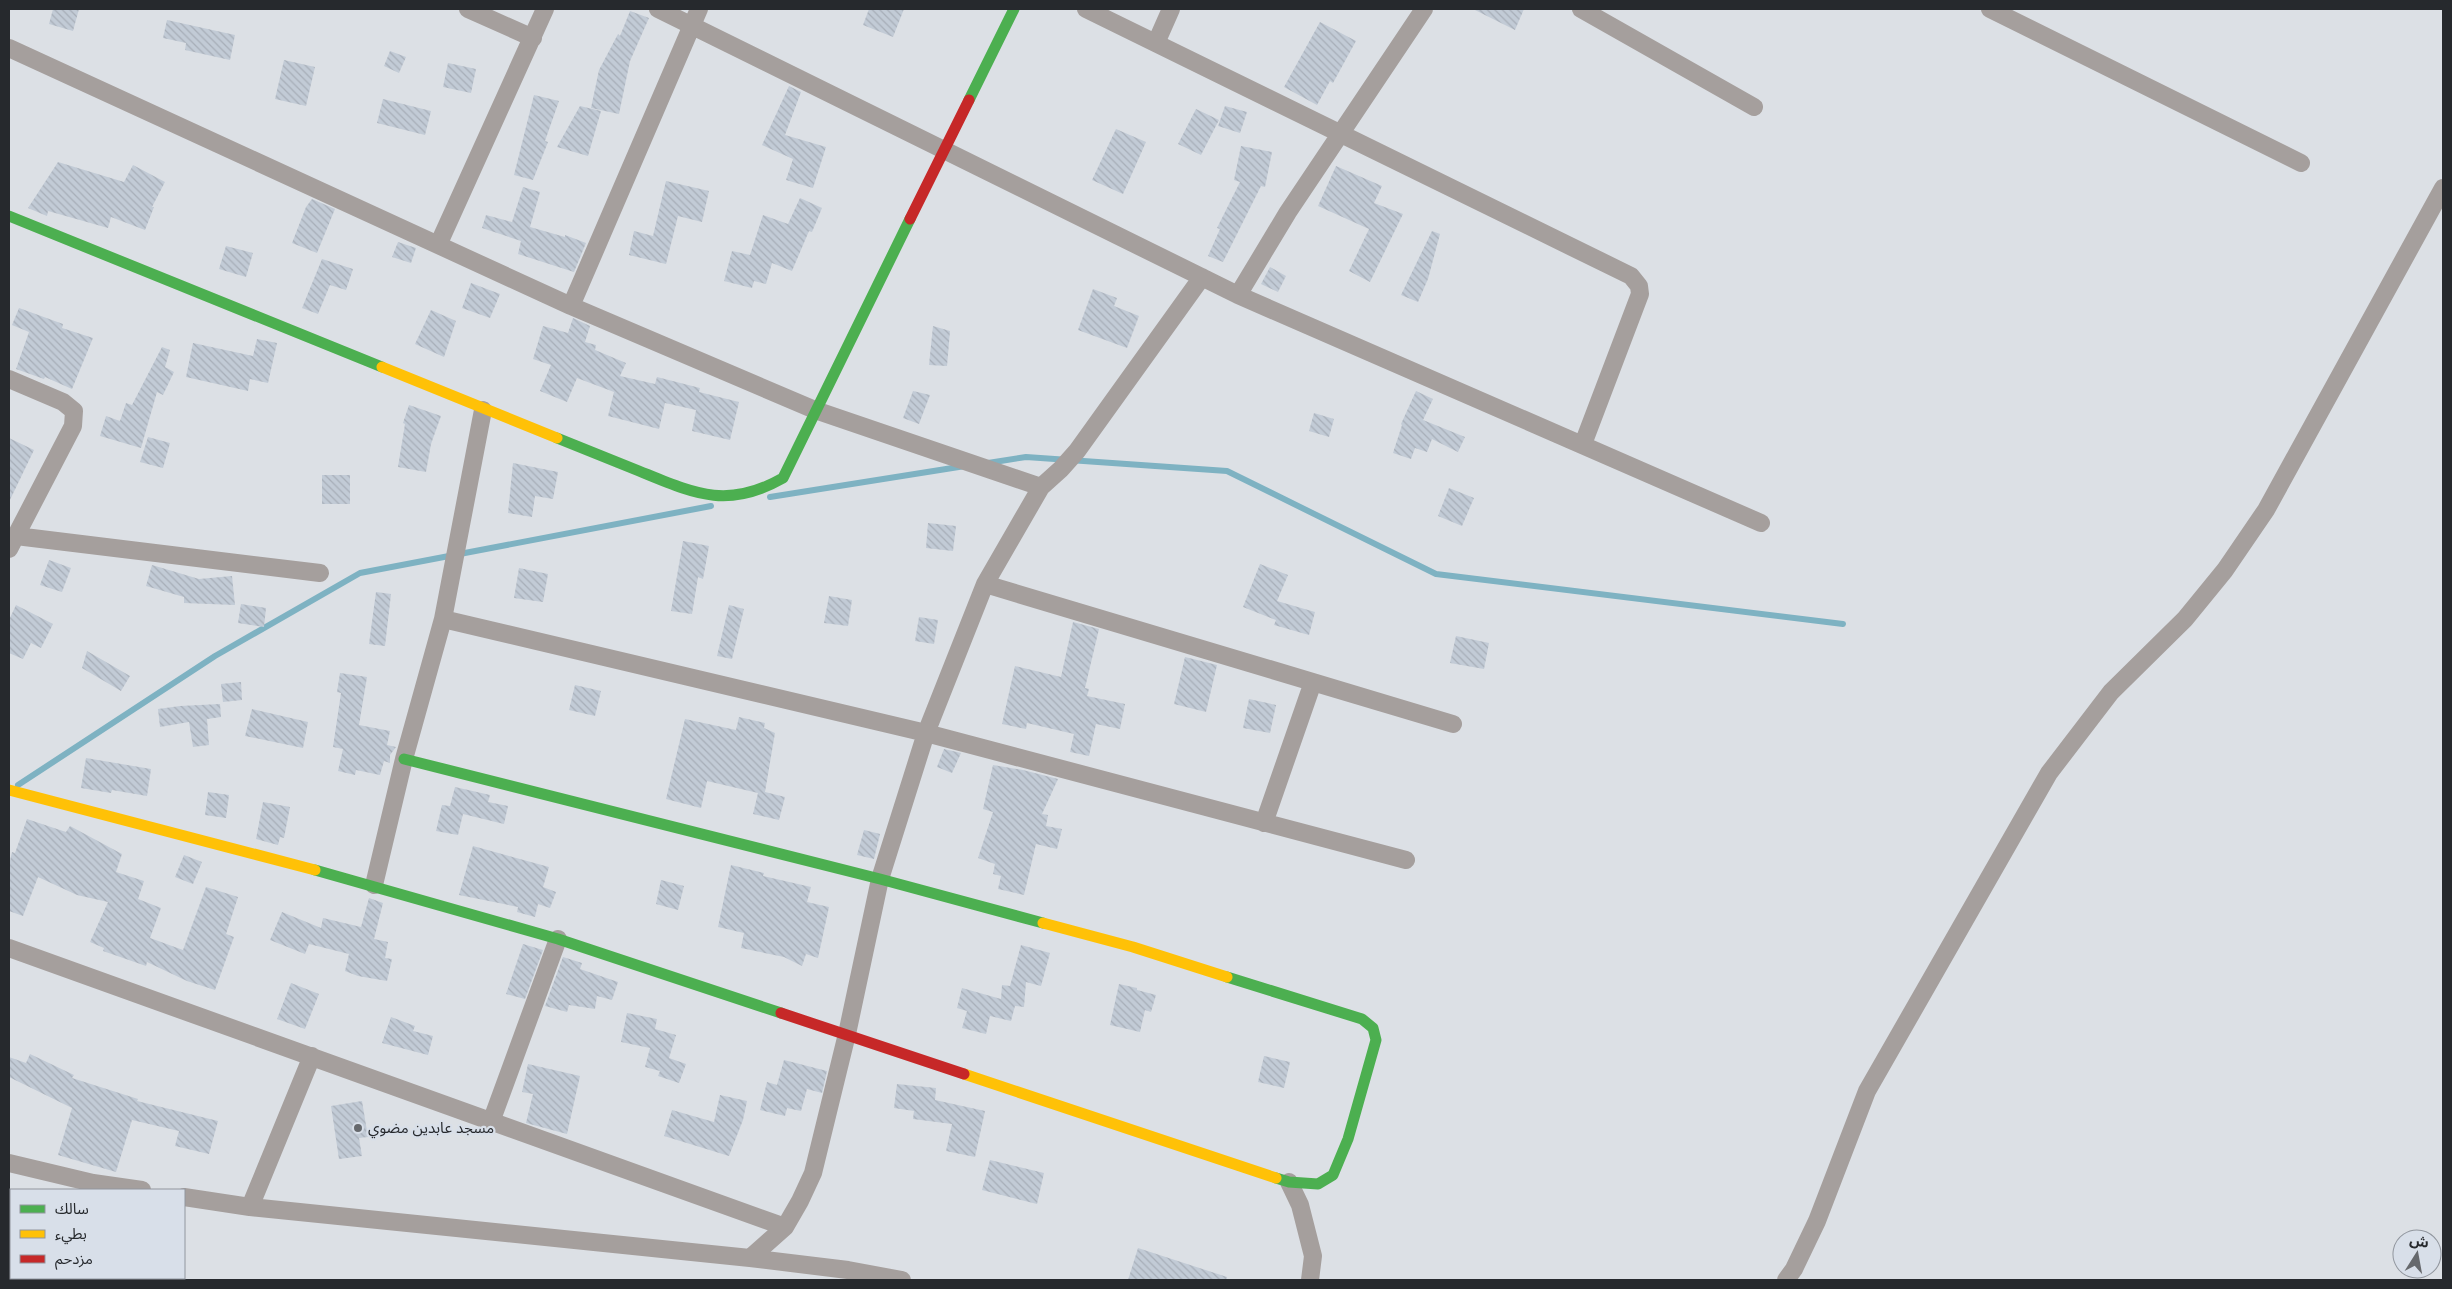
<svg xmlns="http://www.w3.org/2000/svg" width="2452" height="1289" viewBox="0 0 2452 1289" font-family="'DM Sans','Noto Sans Arabic',sans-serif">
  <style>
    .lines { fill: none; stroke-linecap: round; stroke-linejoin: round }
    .stream { stroke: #7eb2c2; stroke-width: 6 }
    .building { fill: url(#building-back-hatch) }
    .street { stroke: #a59f9d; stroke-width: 18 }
    .fast { stroke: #4caf50; stroke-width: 11 }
    .slow { stroke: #ffc107; stroke-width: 11 }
    .jam { stroke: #c62828; stroke-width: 11 }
    .poi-dot { fill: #66696d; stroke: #d8dfe9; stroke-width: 2 }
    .labels { text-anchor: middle; stroke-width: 4.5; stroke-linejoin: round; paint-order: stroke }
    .poi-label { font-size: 15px; fill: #26292d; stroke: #d8dfe9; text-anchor: start }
  </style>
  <defs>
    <pattern id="building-back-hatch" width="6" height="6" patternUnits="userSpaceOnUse" patternTransform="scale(1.25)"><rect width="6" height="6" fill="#c2cbd6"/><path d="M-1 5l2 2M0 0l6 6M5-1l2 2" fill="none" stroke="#a7aeb8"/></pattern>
  </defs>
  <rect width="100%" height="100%" fill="#dce0e5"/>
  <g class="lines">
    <path class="stream" d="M 988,463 L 1026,457 L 1227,471 L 1436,574 L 1843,624
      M 770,497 L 965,466
      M 18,785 L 215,656 L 360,573 L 711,506"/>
  </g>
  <path class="building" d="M 53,9 L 79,9 L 73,31 L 49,24 Z
    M 869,9 L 904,9 L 893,37 L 863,25 Z
    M 1473,9 L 1524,9 L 1515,30 Z
    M 630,11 L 649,18 L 630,61 L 619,114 L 591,108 L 599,70 L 618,34 L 620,36 Z
    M 167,20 L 235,35 L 230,60 L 185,50 L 186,43 L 163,38 Z
    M 1320,22 L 1356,41 L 1333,83 L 1330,81 L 1317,105 L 1284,87 Z
    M 390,51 L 406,57 L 399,73 L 384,66 Z
    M 284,60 L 315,67 L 306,106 L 275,99 Z
    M 448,63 L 476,69 L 471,93 L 443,87 Z
    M 789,86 L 801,92 L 785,135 L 826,147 L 813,188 L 786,180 L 793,159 L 762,145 Z
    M 534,95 L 559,101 L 545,141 L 548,142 L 533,180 L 514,175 Z
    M 383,99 L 431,111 L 425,135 L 377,123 Z
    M 580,106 L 601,111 L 588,156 L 557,147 Z
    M 1225,106 L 1247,112 L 1240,133 L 1218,126 Z
    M 1196,109 L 1219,120 L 1201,155 L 1178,144 Z
    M 1116,129 L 1146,142 L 1123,194 L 1092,180 Z
    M 1241,146 L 1272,152 L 1265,187 L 1261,186 L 1223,262 L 1208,256 L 1220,229 L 1217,228 L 1240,182 L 1234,180 Z
    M 58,162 L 124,182 L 133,165 L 165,182 L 152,207 L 154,207 L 145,230 L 111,217 L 108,228 L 48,211 L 47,216 L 28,208 Z
    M 1336,166 L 1382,186 L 1374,203 L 1403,214 L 1370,282 L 1349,271 L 1369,229 L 1318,206 Z
    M 666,181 L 709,191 L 702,222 L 678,216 L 666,264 L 629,255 L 634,231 L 653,236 Z
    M 523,187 L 540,192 L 530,227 L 565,237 L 565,235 L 586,243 L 574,272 L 518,254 L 521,241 L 482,228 L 486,215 L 512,222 Z
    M 800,198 L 822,208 L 812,232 L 809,231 L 792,271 L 772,263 L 766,284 L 754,281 L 752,288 L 724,281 L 732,251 L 750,255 L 763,215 L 788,224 Z
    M 312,199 L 335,209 L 317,253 L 292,243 L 306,207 Z
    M 1432,231 L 1440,234 L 1428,279 L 1418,302 L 1401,295 Z
    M 398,242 L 416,248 L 411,263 L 392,257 Z
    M 226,246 L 253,253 L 246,277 L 219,269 Z
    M 322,259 L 353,269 L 346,290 L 330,285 L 318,314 L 302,308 Z
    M 1270,267 L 1286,276 L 1278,292 L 1261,284 Z
    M 471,283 L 500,294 L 490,318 L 462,308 Z
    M 1093,289 L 1117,298 L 1114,306 L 1139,316 L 1127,348 L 1078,330 Z
    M 19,308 L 63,324 L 62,328 L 93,338 L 72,389 L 45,377 L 44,379 L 16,369 L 29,332 L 12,325 Z
    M 431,310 L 456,321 L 444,357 L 415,344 Z
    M 573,318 L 590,326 L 585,342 L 596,345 L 595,350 L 626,363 L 620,376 L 655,384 L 657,377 L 700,388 L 699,392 L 739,402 L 730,440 L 692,431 L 696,410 L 665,403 L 659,429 L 608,416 L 614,392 L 577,378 L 567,402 L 540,391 L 551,365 L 533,359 L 543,326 L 568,333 Z
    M 933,326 L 950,331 L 947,366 L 929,365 Z
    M 257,339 L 277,343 L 268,383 L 250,379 L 248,391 L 186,377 L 193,343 L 253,356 Z
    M 162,347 L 170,350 L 165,367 L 174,372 L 163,395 L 157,392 L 141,448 L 100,436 L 106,416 L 120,421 L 126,403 L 132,405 Z
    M 913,391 L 930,395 L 919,424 L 903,418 Z
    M 1416,391 L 1433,399 L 1423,420 L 1465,437 L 1458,452 L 1432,439 L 1427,452 L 1415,448 L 1411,459 L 1393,453 L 1402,425 L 1401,424 Z
    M 409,405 L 441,416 L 431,444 L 426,472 L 398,467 L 405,424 L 403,423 Z
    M 1314,413 L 1334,419 L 1329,437 L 1309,431 Z
    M 148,437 L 170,443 L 163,468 L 140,462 Z
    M 9,438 L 34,450 L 9,502 Z
    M 513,463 L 558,472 L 553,499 L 535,496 L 532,517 L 508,513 Z
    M 322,475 L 350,475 L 350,504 L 322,504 Z
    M 1449,488 L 1474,498 L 1462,526 L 1438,516 Z
    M 928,523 L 956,526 L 953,551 L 926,548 Z
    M 683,541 L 709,546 L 703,579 L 698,577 L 692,614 L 671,611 Z
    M 49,560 L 71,568 L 62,592 L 40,585 Z
    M 1260,564 L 1288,575 L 1277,601 L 1315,612 L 1309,635 L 1274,625 L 1276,620 L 1243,607 Z
    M 152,565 L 199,579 L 232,576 L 235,605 L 184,603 L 184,597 L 146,586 Z
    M 519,568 L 548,574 L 543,602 L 514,598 Z
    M 376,592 L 391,594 L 385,646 L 369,644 Z
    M 829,596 L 852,600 L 848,626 L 824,623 Z
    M 241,604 L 266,608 L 264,627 L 238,623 Z
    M 16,605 L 53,624 L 41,648 L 31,643 L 23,659 L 9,653 L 9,620 Z
    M 729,605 L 744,609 L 732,659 L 717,656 Z
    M 919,617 L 938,620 L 934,644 L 915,641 Z
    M 1073,622 L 1099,629 L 1085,688 L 1089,689 L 1087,696 L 1125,704 L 1120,729 L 1096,724 L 1089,756 L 1070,752 L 1074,734 L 1027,723 L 1026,729 L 1002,724 L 1015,666 L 1061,677 Z
    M 1456,636 L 1489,643 L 1484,669 L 1450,663 Z
    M 87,651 L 130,676 L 121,691 L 82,668 Z
    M 1185,657 L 1217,665 L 1206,712 L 1174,704 Z
    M 340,673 L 367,677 L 359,725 L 390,731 L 387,745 L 396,747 L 390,755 L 390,763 L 384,761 L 380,775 L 356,770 L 355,775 L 338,771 L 343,749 L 333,747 L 341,693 L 337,692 Z
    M 241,682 L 242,700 L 223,702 L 221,684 Z
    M 575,685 L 601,691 L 595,716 L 569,710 Z
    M 1249,699 L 1276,705 L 1270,733 L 1243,728 Z
    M 220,704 L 221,717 L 207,719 L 209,745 L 193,747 L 189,722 L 160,727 L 158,709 L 180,706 Z
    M 252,709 L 308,722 L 303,748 L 245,736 Z
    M 739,717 L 765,723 L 764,728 L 775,733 L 765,792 L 785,797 L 779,820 L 753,814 L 758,793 L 707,781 L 701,808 L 666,799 L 685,719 L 736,730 Z
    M 944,749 L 961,753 L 952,773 L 937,767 Z
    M 86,758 L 151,769 L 147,796 L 112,790 L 111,793 L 81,788 Z
    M 993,765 L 1023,770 L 1058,779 L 1042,814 L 1048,815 L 1046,826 L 1062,829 L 1057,849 L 1036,844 L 1024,895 L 998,889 L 1001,876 L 993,874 L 995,864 L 978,858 L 993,812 L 983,809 Z
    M 455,787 L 490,795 L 488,802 L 508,806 L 504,824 L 463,814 L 458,835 L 436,831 L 442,805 L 450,806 Z
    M 208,792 L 229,795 L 226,818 L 205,815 Z
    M 263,802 L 290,807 L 284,838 L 280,837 L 278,845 L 256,839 Z
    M 27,819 L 66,832 L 70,826 L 122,854 L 116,872 L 144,881 L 138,899 L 161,908 L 150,938 L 183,950 L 206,887 L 238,897 L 226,934 L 234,937 L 215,990 L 187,981 L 147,962 L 146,966 L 103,951 L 104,948 L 90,942 L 108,902 L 77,895 L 38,877 L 23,916 L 9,911 L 9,865 L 12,852 L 15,853 Z
    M 864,830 L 880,834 L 874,859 L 857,855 Z
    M 473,846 L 549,867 L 543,887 L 556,892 L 550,908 L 538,904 L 535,917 L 517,912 L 518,907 L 459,895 Z
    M 184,855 L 202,862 L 193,884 L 175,877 Z
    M 731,865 L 764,873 L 763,876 L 811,887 L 807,902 L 829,907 L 818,958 L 806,954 L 802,966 L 784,957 L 741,948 L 744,933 L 718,927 Z
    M 661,880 L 684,886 L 678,910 L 656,904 Z
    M 369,898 L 383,903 L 374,939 L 388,942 L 385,958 L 392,959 L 387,981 L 358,976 L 345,971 L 349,954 L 309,944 L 305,954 L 270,940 L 282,912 L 321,928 L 323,918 L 361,927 Z
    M 523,944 L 543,950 L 525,999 L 506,994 Z
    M 1021,945 L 1050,953 L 1041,986 L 1026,982 L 1024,1007 L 1015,1006 L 1011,1021 L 990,1016 L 986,1034 L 962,1028 L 967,1011 L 957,1008 L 962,988 L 1001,999 L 1002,985 L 1010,986 Z
    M 563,957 L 582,963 L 580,969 L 618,982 L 612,1000 L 597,996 L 595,1009 L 569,1005 L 567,1012 L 545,1006 Z
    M 291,983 L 319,994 L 305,1029 L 277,1019 Z
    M 1119,984 L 1137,988 L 1137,990 L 1156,995 L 1151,1012 L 1145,1010 L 1140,1032 L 1110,1025 Z
    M 627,1013 L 657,1019 L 655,1029 L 676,1035 L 669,1058 L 686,1064 L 679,1083 L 658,1076 L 660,1071 L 645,1067 L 650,1048 L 621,1042 Z
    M 391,1017 L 415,1026 L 413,1031 L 433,1036 L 428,1055 L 382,1043 Z
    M 30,1054 L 74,1075 L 72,1078 L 138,1099 L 137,1101 L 218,1121 L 209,1154 L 175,1146 L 179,1131 L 132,1120 L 116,1172 L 58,1155 L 72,1108 L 9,1077 L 9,1057 L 26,1063 Z
    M 1264,1056 L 1290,1062 L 1284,1088 L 1258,1082 Z
    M 784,1060 L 827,1071 L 822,1093 L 807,1089 L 801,1111 L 787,1108 L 785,1116 L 760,1110 L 767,1082 L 777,1085 Z
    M 528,1064 L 580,1076 L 567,1134 L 526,1123 L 533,1094 L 522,1092 Z
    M 897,1084 L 936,1088 L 935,1100 L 985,1111 L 975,1157 L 946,1151 L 952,1124 L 913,1119 L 914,1111 L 894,1108 Z
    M 720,1095 L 747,1101 L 743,1120 L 729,1156 L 664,1136 L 672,1110 L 714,1122 Z
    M 362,1101 L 368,1137 L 359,1138 L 362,1156 L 339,1159 L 331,1106 Z
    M 990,1160 L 1044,1173 L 1037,1204 L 982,1190 Z
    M 1138,1248 L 1227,1277 L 1226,1280 L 1128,1280 Z"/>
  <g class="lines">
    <path class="street" d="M 468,9 L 533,38
      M 658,9 L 1238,295 L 1761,523
      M 1086,9 L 1631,276 L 1639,286 L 1640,294 L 1583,444
      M 1581,9 L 1754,107
      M 1990,9 L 2301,163
      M 1156,43 L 1171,9
      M 9,48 L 571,306 L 815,410 L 1041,487
      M 439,243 L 545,9
      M 1238,295 L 1288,212 L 1424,9
      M 571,306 L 699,9
      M 9,379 L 63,402 L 74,411 L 73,426 L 9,549
      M 16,536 L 320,573
      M 985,584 L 1453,724
      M 443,619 L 926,733 L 1406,860
      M 1264,823 L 1313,682
      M 374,885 L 404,759 L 443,619 L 483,410
      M 9,948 L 785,1227
      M 491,1122 L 558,939
      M 9,1163 L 93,1183 L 142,1190
      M 1289,1182 L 1300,1205 L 1313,1256 L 1310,1280
      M 184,1197 L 250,1207 L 750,1258 L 848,1270 L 902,1280
      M 250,1207 L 312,1056
      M 750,1258 L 785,1227 L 800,1201 L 813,1173 L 847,1034 L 880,879 L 926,733 L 985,584 L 1041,487 L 1061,469 L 1077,451 L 1202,277
      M 1786,1280 L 1794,1269 L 1817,1221 L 1867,1091 L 2049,773 L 2111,692 L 2185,619 L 2225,570 L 2266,510 L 2443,188"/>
    <path class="fast" d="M 969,100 L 1014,9
      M 9,216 L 382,367
      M 557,438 C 585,449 612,460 639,471 C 693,493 727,510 783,478 L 910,219
      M 404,759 L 880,879 L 1043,923
      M 315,870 L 558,939 L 781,1013
      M 1227,977 L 1362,1019 L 1373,1028 L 1376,1040 L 1348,1139 L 1333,1175 L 1318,1184 L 1289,1182 L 1276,1178"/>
    <path class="slow" d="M 382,367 L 557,438
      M 9,790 L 315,870
      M 1043,923 L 1133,947 L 1227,977
      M 964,1074 L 1276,1178"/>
    <path class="jam" d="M 910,219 L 969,100
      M 781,1013 L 964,1074"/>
  </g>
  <circle class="poi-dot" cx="358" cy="1128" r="5"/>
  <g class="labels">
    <g class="poi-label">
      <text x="368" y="1133">مسجد عابدين مضوي</text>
    </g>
  </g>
  <rect width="2452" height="1289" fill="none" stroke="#26292d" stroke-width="20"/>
  <rect x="10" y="1189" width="175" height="90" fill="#d8dfe9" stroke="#91969e"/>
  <rect x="20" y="1205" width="25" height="8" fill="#4caf50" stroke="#91969e"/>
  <text x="55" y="1214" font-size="15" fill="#26292d">سالك</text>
  <rect x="20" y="1230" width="25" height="8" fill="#ffc107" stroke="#91969e"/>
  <text x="55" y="1239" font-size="15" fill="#26292d">بطيء</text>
  <rect x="20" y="1255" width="25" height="8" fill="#c62828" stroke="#91969e"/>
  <text x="55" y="1264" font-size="15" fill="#26292d">مزدحم</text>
  <g transform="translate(2417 1254) rotate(11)"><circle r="24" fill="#d8dfe9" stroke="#91969e"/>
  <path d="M0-4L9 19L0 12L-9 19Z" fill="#66696d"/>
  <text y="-8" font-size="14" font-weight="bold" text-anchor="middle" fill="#26292d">ش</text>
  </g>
</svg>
